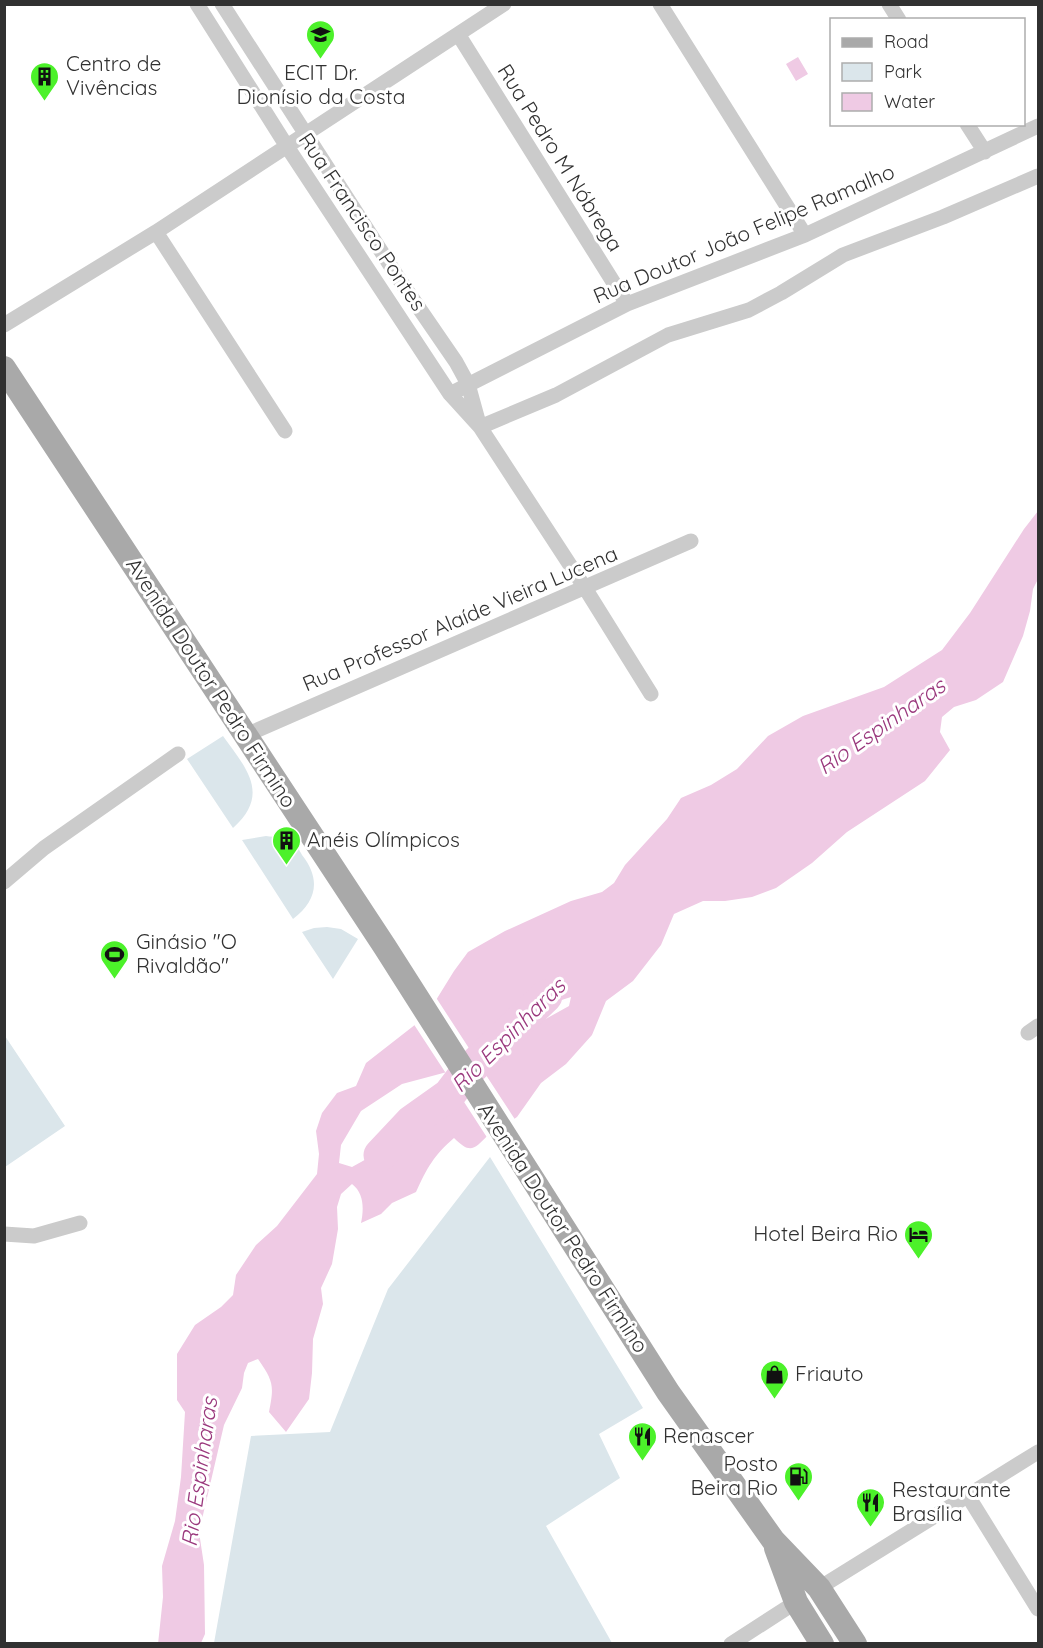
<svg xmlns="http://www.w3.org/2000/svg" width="1043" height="1648" viewBox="0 0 1043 1648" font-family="Quicksand,sans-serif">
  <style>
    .green { fill: #dbe6eb }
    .water { fill: #efcae4 }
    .pier { fill: #fff }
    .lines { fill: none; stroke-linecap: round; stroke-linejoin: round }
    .river { stroke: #efcae4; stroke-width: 33 }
    .minor { stroke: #cbcbcb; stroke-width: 15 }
    .primary { stroke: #a9a9a9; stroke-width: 24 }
    .labels { text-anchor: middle; stroke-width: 6; stroke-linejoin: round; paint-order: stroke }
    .poi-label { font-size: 21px; fill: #313131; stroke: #fff; text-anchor: start }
    .street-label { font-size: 21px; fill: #313131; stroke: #fff }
    .water-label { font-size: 22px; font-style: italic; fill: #9a387d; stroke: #fff }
  </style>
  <rect width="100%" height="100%" fill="#fff"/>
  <path class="green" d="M 223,736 C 246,768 271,794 233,828 L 187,759 Z
    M 266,836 C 275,837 286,838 293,844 C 297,846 300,851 302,855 C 321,879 317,901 293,919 L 242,840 Z
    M 327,927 L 341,929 L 358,939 L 333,979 L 302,932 L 314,928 Z
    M 5,1036 L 65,1126 L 5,1167 L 4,1167 Z
    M 490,1157 L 643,1408 L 599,1434 L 620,1478 L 546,1526 L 612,1643 L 214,1643 L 251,1436 L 330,1432 L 388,1289 Z"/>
  <path class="water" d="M 798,57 L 808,74 L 796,81 L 786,64 Z
    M 1038,511 L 1038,579 L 1033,589 L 1030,611 L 1023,636 L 1003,682 L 976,700 L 954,707 L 942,717 L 940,732 L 950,750 L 925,781 L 847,832 L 812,863 L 776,888 L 752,897 L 725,901 L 703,901 L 674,914 L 661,945 L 633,981 L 606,1001 L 592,1035 L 566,1064 L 541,1083 L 517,1117 L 501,1128 L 471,1081 L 487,1069 L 495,1056 L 542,1021 L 569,1006 L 571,997 L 546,1005 L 503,1034 L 463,1066 L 428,1013 L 454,971 L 468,952 L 505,931 L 571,901 L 602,892 L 614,883 L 625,865 L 667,819 L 681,798 L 711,785 L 737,769 L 768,736 L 803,716 L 884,687 L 942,650 L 970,613 L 1024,529 Z
    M 416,1024 L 447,1072 L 402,1084 L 361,1111 L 341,1145 L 339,1163 L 352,1167 L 370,1157 L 393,1134 L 460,1089 L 488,1135 C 474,1150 470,1154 454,1138 C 434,1155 427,1168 416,1192 L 392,1203 L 381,1214 L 361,1223 C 364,1209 364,1193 352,1184 L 341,1194 L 337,1207 L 338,1229 L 332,1264 L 321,1288 L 323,1304 L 313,1339 L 312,1373 L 309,1399 L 286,1432 L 269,1412 C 274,1386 274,1382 258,1359 L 248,1363 L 244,1373 L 242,1388 L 224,1425 L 199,1532 L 204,1565 L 205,1634 L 201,1643 L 158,1644 L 163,1597 L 162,1566 L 175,1521 L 181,1477 L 185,1412 L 177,1400 L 177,1354 L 195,1325 L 221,1307 L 233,1295 L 236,1275 L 256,1245 L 277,1226 L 317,1174 L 319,1154 L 316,1131 L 322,1113 L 337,1093 L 356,1086 L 366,1063 Z"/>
  <path class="pier" d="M 435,996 L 476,1059 L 464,1069 L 447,1075 L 413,1023 L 425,1013 Z
    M 482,1069 L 516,1121 L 488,1139 L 455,1088 Z"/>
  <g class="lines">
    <path class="river" d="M 380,1155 L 411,1122 L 449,1095 L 465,1074 L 546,996"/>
    <path class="minor" d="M 197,4 L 286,145 L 450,394 L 480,427 L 585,588 L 651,694
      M 222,4 L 399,279 L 456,362 L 468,384 L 479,424
      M 660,4 L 805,235
      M 889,4 L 899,20
      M 458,34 L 627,304
      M 967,124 L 985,152
      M 156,232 L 285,431
      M 4,325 L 156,232 L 504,4
      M 450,394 L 627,304 L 805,235 L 1038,126
      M 480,427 L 556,395 L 668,335 L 749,310 L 781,293 L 843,255 L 943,217 L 1038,176
      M 246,735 L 691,541
      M 4,882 L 44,848 L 178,754
      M 1028,1033 L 1038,1026
      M 4,1234 L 34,1236 L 80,1223
      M 968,1496 L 1038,1609
      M 819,1588 L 1038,1452
      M 731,1644 L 796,1602"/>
    <path class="primary" d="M 4,368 L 385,947 L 668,1392 L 773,1540 L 819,1588 L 855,1644
      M 776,1548 L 796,1602 L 822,1644"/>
  </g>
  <defs>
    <symbol id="school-pin" viewBox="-11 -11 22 30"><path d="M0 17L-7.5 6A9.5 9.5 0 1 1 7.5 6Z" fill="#4cf12a" stroke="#fff"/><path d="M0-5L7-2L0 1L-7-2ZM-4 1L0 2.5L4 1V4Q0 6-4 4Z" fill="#111"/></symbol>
    <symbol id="building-pin" viewBox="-11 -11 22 30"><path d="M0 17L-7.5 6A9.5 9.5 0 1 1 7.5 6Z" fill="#4cf12a" stroke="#fff"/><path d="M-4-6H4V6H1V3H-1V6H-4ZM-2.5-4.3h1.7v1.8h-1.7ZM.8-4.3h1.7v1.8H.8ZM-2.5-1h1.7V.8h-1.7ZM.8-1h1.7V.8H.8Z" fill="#111"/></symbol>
    <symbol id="stadium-pin" viewBox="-11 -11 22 30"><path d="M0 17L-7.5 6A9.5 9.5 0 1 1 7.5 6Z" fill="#4cf12a" stroke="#fff"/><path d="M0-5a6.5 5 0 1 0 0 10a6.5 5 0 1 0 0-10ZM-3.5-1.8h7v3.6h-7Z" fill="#111"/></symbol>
    <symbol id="hotel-pin" viewBox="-11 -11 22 30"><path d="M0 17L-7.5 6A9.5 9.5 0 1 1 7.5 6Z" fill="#4cf12a" stroke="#fff"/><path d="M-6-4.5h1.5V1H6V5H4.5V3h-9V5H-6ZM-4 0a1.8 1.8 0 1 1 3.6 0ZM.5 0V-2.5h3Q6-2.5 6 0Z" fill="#111"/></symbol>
    <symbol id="shop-pin" viewBox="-11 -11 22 30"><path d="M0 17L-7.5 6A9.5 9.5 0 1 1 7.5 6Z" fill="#4cf12a" stroke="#fff"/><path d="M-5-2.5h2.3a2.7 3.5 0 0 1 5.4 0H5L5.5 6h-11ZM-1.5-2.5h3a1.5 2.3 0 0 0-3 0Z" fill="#111"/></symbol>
    <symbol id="restaurant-pin" viewBox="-11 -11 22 30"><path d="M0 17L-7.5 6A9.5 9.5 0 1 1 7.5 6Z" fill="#4cf12a" stroke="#fff"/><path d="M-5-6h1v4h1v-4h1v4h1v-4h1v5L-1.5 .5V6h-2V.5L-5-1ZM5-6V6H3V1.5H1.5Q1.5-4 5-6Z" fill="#111"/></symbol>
    <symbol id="fuel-pin" viewBox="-11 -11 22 30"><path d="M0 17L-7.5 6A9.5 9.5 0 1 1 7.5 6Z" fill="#4cf12a" stroke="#fff"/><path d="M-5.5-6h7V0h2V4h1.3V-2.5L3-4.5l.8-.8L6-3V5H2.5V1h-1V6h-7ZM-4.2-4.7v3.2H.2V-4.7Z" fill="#111"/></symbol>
  </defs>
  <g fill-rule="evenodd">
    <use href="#school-pin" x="304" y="18" width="33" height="45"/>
    <use href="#building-pin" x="28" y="60" width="33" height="45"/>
    <use href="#building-pin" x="270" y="824" width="33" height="45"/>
    <use href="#stadium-pin" x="98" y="938" width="33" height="45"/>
    <use href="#hotel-pin" x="902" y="1218" width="33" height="45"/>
    <use href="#shop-pin" x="758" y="1358" width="33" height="45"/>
    <use href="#restaurant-pin" x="626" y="1420" width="33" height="45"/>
    <use href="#fuel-pin" x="782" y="1460" width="33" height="45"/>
    <use href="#restaurant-pin" x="854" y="1486" width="33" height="45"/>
  </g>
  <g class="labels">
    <g class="poi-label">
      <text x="66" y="71">Centro de<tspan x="66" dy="24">Vivências</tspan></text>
      <text x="321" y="80" text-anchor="middle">ECIT Dr.<tspan x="321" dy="24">Dionísio da Costa</tspan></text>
      <text x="307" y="847">Anéis Olímpicos</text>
      <text x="136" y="949">Ginásio "O<tspan x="136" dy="24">Rivaldão"</tspan></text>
      <text x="898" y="1241" text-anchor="end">Hotel Beira Rio</text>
      <text x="795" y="1381">Friauto</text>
      <text x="663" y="1443">Renascer</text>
      <text x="778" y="1471" text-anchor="end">Posto<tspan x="778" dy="24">Beira Rio</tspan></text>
      <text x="892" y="1497">Restaurante<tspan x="892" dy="24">Brasília</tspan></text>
    </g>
    <g class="street-label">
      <text transform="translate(560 158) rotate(58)" y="7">Rua Pedro M Nóbrega</text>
      <text transform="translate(362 222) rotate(56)" y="7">Rua Francisco Pontes</text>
      <text transform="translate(744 234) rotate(-23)" y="7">Rua Doutor João Felipe Ramalho</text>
      <text transform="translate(460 619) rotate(-23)" y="7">Rua Professor Alaíde Vieira Lucena</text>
      <text transform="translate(211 683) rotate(57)" y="7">Avenida Doutor Pedro Firmino</text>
      <text transform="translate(563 1228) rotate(57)" y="7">Avenida Doutor Pedro Firmino</text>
    </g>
    <g class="water-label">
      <text transform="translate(881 726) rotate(-35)" y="8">Rio Espinharas</text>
      <text transform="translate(508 1035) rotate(-45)" y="8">Rio Espinharas</text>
      <text transform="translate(199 1472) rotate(-82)" y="8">Rio Espinharas</text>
    </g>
  </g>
  <rect width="1043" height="1648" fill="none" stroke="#313131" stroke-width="12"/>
  <rect x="830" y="18" width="195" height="108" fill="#ffffff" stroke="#adadad" stroke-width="1.5"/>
  <rect x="842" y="38" width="30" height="9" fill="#a9a9a9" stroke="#adadad" stroke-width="1.5"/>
  <text x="884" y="48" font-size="18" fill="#313131">Road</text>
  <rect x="842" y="63" width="30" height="18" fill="#dbe6eb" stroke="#adadad" stroke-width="1.5"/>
  <text x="884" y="78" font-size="18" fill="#313131">Park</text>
  <rect x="842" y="93" width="30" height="18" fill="#efcae4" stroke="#adadad" stroke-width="1.5"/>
  <text x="884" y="108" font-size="18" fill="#313131">Water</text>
</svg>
